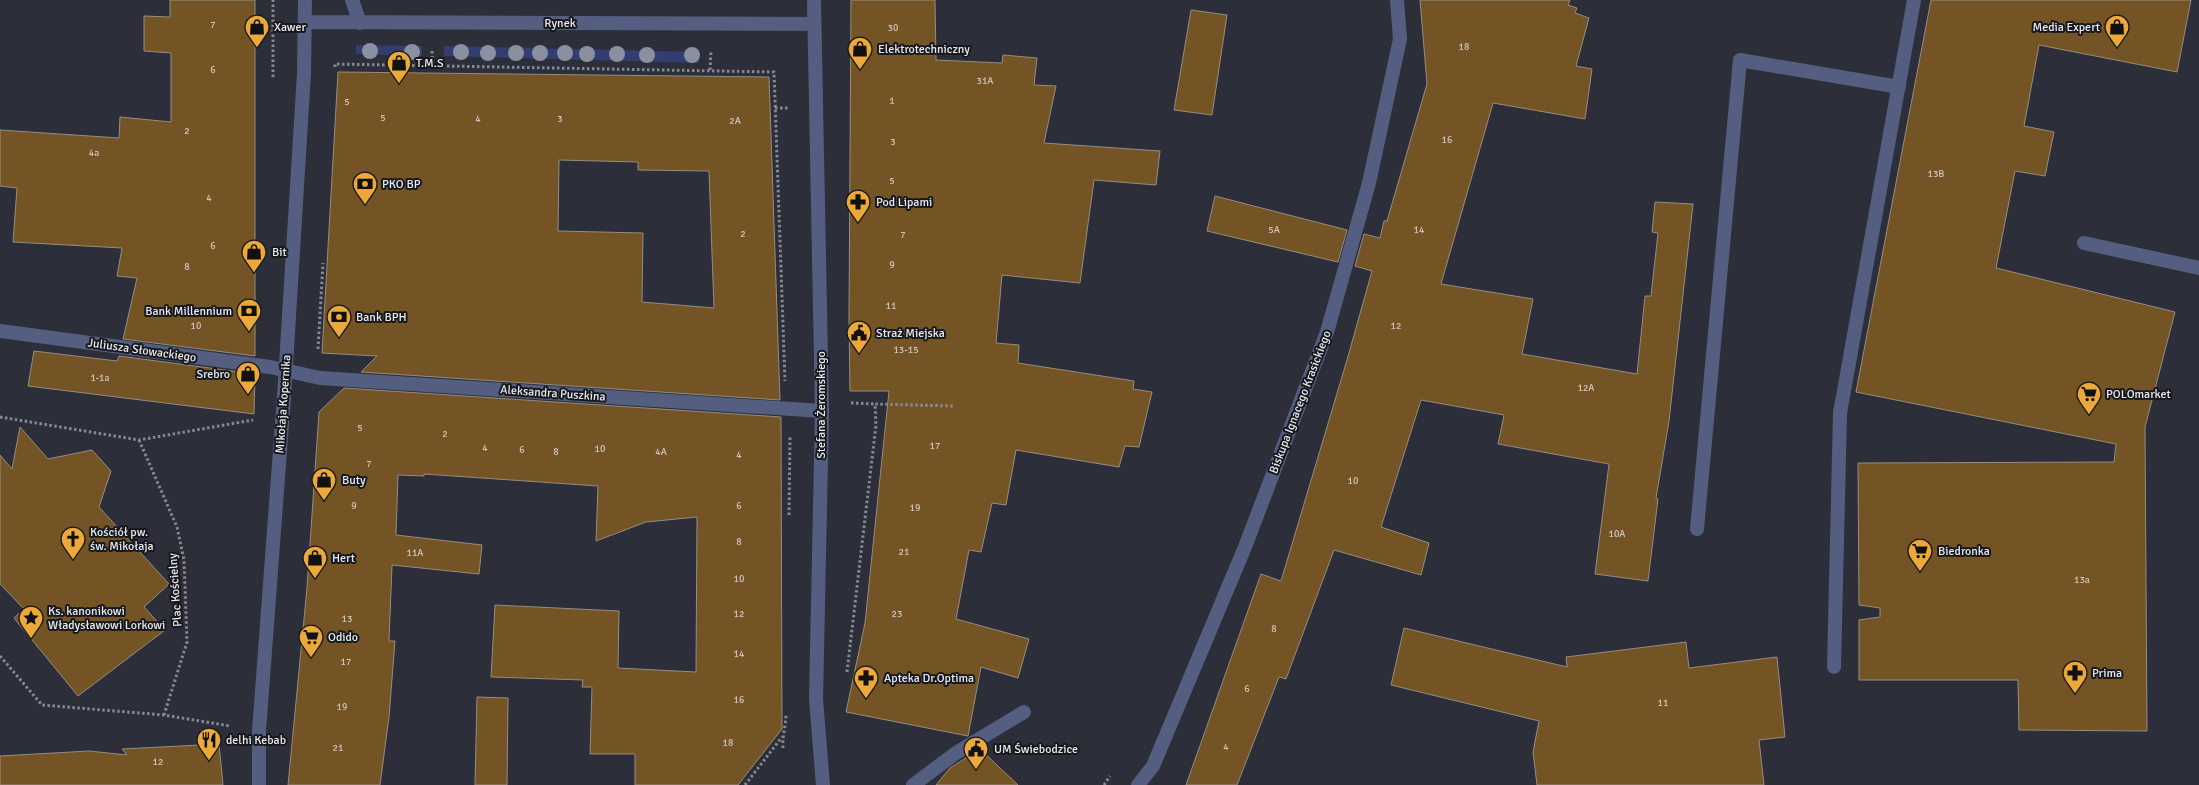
<svg xmlns="http://www.w3.org/2000/svg" width="2199" height="785" viewBox="0 0 2199 785" font-family="Signika,sans-serif">
  <style>
    .green { fill: #323e72 }
    .building { fill: #745424; stroke: #958d82; fill-rule: evenodd }
    .lines { fill: none; stroke-linecap: round; stroke-linejoin: round }
    .path { stroke: #868991; stroke-width: 3; stroke-dasharray: 2.5 2.5; stroke-linecap: butt }
    .service { stroke: #545e81; stroke-width: 14 }
    .minor { stroke: #545e81; stroke-width: 14 }
    .tree { fill: #8b90a0 }
    .labels { text-anchor: middle; stroke-width: 4; stroke-linejoin: round; paint-order: stroke }
    .number-label { font-size: 10px; fill: #ccc5be }
    .street-label { font-size: 12px; fill: #e9ebf2; stroke: #16181c }
    .poi-label { font-size: 12px; fill: #e9ebf2; stroke: #16181c; text-anchor: start }
  </style>
  <rect width="100%" height="100%" fill="#2c2f39"/>
  <path class="green" d="M 356,45 L 422,46 L 422,56 L 356,54 Z
    M 444,46 L 699,52 L 699,63 L 444,56 Z"/>
  <path class="building" d="M 170,0 L 255,0 L 255,356 L 123,339 L 137,278 L 117,276 L 122,248 L 13,242 L 17,188 L 0,186 L 0,130 L 119,138 L 120,117 L 171,122 L 171,53 L 144,51 L 144,16 L 170,17 Z
    M 851,0 L 935,0 L 936,60 L 1002,63 L 1003,55 L 1037,58 L 1034,85 L 1056,86 L 1044,143 L 1160,151 L 1156,185 L 1094,180 L 1080,283 L 1002,275 L 996,343 L 1019,345 L 1018,363 L 1134,381 L 1133,389 L 1152,392 L 1139,447 L 1125,446 L 1119,467 L 1016,450 L 1006,505 L 992,503 L 981,552 L 969,550 L 956,619 L 1029,639 L 1018,678 L 981,667 L 968,736 L 846,712 L 865,623 L 889,391 L 850,391 L 849,317 Z
    M 1420,0 L 1570,0 L 1568,5 L 1577,8 L 1575,13 L 1589,18 L 1576,66 L 1592,69 L 1585,119 L 1493,103 L 1441,284 L 1533,299 L 1522,354 L 1637,374 L 1645,296 L 1651,296 L 1658,233 L 1652,232 L 1655,202 L 1693,204 L 1669,421 L 1656,498 L 1658,499 L 1648,581 L 1595,574 L 1609,464 L 1498,444 L 1504,415 L 1421,400 L 1381,527 L 1429,543 L 1421,575 L 1334,550 L 1286,679 L 1279,677 L 1237,785 L 1186,785 L 1261,574 L 1281,581 L 1347,360 L 1372,271 L 1355,266 L 1364,234 L 1380,238 L 1384,221 L 1387,221 L 1427,84 Z
    M 1931,0 L 2191,0 L 2177,72 L 2039,45 L 2024,126 L 2054,132 L 2045,176 L 2015,171 L 1996,268 L 2175,312 L 2145,427 L 2147,731 L 2019,730 L 2018,680 L 1859,680 L 1859,620 L 1880,617 L 1880,608 L 1859,605 L 1858,463 L 2114,462 L 2116,444 L 1856,392 Z
    M 1191,10 L 1227,15 L 1212,115 L 1174,110 Z
    M 338,72 L 769,77 L 780,400 L 361,372 L 377,356 L 322,353 ZM 559,160 L 638,162 L 638,170 L 709,171 L 714,308 L 642,302 L 643,233 L 558,231 Z
    M 1215,196 L 1347,230 L 1338,262 L 1207,231 Z
    M 34,351 L 117,361 L 119,356 L 255,374 L 254,414 L 28,386 Z
    M 344,388 L 781,417 L 782,729 L 738,785 L 635,785 L 635,754 L 590,754 L 592,687 L 582,687 L 583,680 L 491,677 L 495,605 L 619,611 L 618,668 L 696,672 L 697,517 L 646,522 L 596,541 L 598,486 L 424,474 L 424,476 L 398,475 L 396,535 L 482,545 L 479,574 L 392,565 L 389,641 L 395,641 L 389,717 L 380,785 L 288,785 L 307,588 L 319,412 Z
    M 20,427 L 48,459 L 92,450 L 111,471 L 99,507 L 169,584 L 144,607 L 165,630 L 78,696 L 14,618 L 24,609 L 0,584 L 0,455 L 12,469 Z
    M 1404,628 L 1567,667 L 1566,657 L 1686,642 L 1689,668 L 1777,657 L 1785,737 L 1759,740 L 1764,785 L 1537,785 L 1533,752 L 1539,721 L 1391,685 Z
    M 477,697 L 508,698 L 507,785 L 475,785 Z
    M 219,744 L 223,785 L 0,785 L 0,756 L 89,751 L 127,755 L 122,749 Z
    M 980,749 L 1018,785 L 936,785 L 950,768 Z"/>
  <g class="lines">
    <path class="path" d="M 432,51 L 433,66
      M 335,67 L 335,64 L 774,72 L 785,381
      M 710,70 L 711,52
      M 273,77 L 273,0
      M 775,108 L 789,108
      M 318,349 L 323,263
      M 851,403 L 875,404
      M 0,417 L 139,440 L 253,420
      M 139,440 L 177,527 L 184,560 L 187,642 L 164,715
      M 789,515 L 790,436
      M 0,656 L 42,705 L 164,715 L 230,726
      M 847,672 L 876,425 L 875,404 L 953,406
      M 783,748 C 782,736 786,726 786,714
      M 745,785 L 782,737
      M 1104,785 L 1110,776"/>
    <path class="service" d="M 352,0 L 360,23
      M 2084,243 L 2199,268
      M 1697,529 L 1740,60 L 1899,87
      M 1834,667 L 1840,413 L 1914,0
      M 913,785 L 956,753 L 1024,712"/>
    <path class="minor" d="M 814,0 L 822,411 L 816,699 L 823,785
      M 305,22 L 814,24
      M 0,331 L 270,367 L 320,378 L 822,411
      M 259,785 L 259,731 L 284,397 L 304,73 L 305,0
      M 1138,785 L 1153,766 L 1245,547 L 1327,332 L 1369,183 L 1400,39 L 1397,0"/>
  </g>
  <g class="tree">
    <circle cx="370" cy="51" r="8"/>
    <circle cx="412" cy="52" r="8"/>
    <circle cx="461" cy="52" r="8"/>
    <circle cx="488" cy="53" r="8"/>
    <circle cx="516" cy="53" r="8"/>
    <circle cx="540" cy="53" r="8"/>
    <circle cx="565" cy="53" r="8"/>
    <circle cx="587" cy="54" r="8"/>
    <circle cx="617" cy="54" r="8"/>
    <circle cx="647" cy="55" r="8"/>
    <circle cx="692" cy="55" r="8"/>
  </g>
  <defs>
    <symbol id="shop-pin" viewBox="-11 -11 22 30"><path d="M0 17L-7.5 6A9.5 9.5 0 1 1 7.5 6Z" fill="#eca93a" stroke="#16181c"/><path d="M-5-2.5h2.3a2.7 3.5 0 0 1 5.4 0H5L5.5 6h-11ZM-1.5-2.5h3a1.5 2.3 0 0 0-3 0Z" fill="#111"/></symbol>
    <symbol id="bank-pin" viewBox="-11 -11 22 30"><path d="M0 17L-7.5 6A9.5 9.5 0 1 1 7.5 6Z" fill="#eca93a" stroke="#16181c"/><path d="M-6-4H6V4H-6ZM0-2.3a2.3 2.3 0 1 0 0 4.6a2.3 2.3 0 1 0 0-4.6Z" fill="#111"/></symbol>
    <symbol id="pharmacy-pin" viewBox="-11 -11 22 30"><path d="M0 17L-7.5 6A9.5 9.5 0 1 1 7.5 6Z" fill="#eca93a" stroke="#16181c"/><path d="M-2-6h4v4h4v4h-4v4h-4v-4h-4v-4h4Z" fill="#111"/></symbol>
    <symbol id="civic-pin" viewBox="-11 -11 22 30"><path d="M0 17L-7.5 6A9.5 9.5 0 1 1 7.5 6Z" fill="#eca93a" stroke="#16181c"/><path d="M-.6-6.5H3V-4.5H.6V-3L4-1V1h2V6H-6V1h2V-1L-.6-3ZM-1.2 2.5V6h2.4V2.5Z" fill="#111"/></symbol>
    <symbol id="supermarket-pin" viewBox="-11 -11 22 30"><path d="M0 17L-7.5 6A9.5 9.5 0 1 1 7.5 6Z" fill="#eca93a" stroke="#16181c"/><path d="M-6-5.5h2.5l.6 2H6L4.5 2H-2.5L-4.4-4H-6ZM-1.5 3.2a1.3 1.3 0 1 0 .1 0ZM3 3.2a1.3 1.3 0 1 0 .1 0Z" fill="#111"/></symbol>
    <symbol id="church-pin" viewBox="-11 -11 22 30"><path d="M0 17L-7.5 6A9.5 9.5 0 1 1 7.5 6Z" fill="#eca93a" stroke="#16181c"/><path d="M-1.2-6h2.4v3.5h3.3v2.4h-3.3V6h-2.4V-.1h-3.3v-2.4h3.3Z" fill="#111"/></symbol>
    <symbol id="sight-pin" viewBox="-11 -11 22 30"><path d="M0 17L-7.5 6A9.5 9.5 0 1 1 7.5 6Z" fill="#eca93a" stroke="#16181c"/><path d="M0-6L1.8-2.2L6-1.7L2.9 1.2L3.7 5.4L0 3.3L-3.7 5.4L-2.9 1.2L-6-1.7L-1.8-2.2Z" fill="#111"/></symbol>
    <symbol id="restaurant-pin" viewBox="-11 -11 22 30"><path d="M0 17L-7.5 6A9.5 9.5 0 1 1 7.5 6Z" fill="#eca93a" stroke="#16181c"/><path d="M-5-6h1v4h1v-4h1v4h1v-4h1v5L-1.5 .5V6h-2V.5L-5-1ZM5-6V6H3V1.5H1.5Q1.5-4 5-6Z" fill="#111"/></symbol>
  </defs>
  <g fill-rule="evenodd">
    <use href="#shop-pin" x="243" y="13" width="28" height="38"/>
    <use href="#shop-pin" x="2103" y="13" width="28" height="38"/>
    <use href="#shop-pin" x="846" y="35" width="28" height="38"/>
    <use href="#shop-pin" x="385" y="49" width="28" height="38"/>
    <use href="#bank-pin" x="351" y="170" width="28" height="38"/>
    <use href="#pharmacy-pin" x="844" y="188" width="28" height="38"/>
    <use href="#shop-pin" x="240" y="238" width="28" height="38"/>
    <use href="#bank-pin" x="235" y="297" width="28" height="38"/>
    <use href="#bank-pin" x="325" y="303" width="28" height="38"/>
    <use href="#civic-pin" x="845" y="319" width="28" height="38"/>
    <use href="#shop-pin" x="234" y="360" width="28" height="38"/>
    <use href="#supermarket-pin" x="2075" y="380" width="28" height="38"/>
    <use href="#shop-pin" x="310" y="466" width="28" height="38"/>
    <use href="#church-pin" x="59" y="525" width="28" height="38"/>
    <use href="#supermarket-pin" x="1906" y="537" width="28" height="38"/>
    <use href="#shop-pin" x="301" y="544" width="28" height="38"/>
    <use href="#sight-pin" x="17" y="604" width="28" height="38"/>
    <use href="#supermarket-pin" x="297" y="623" width="28" height="38"/>
    <use href="#pharmacy-pin" x="2061" y="659" width="28" height="38"/>
    <use href="#pharmacy-pin" x="852" y="664" width="28" height="38"/>
    <use href="#restaurant-pin" x="195" y="726" width="28" height="38"/>
    <use href="#civic-pin" x="962" y="735" width="28" height="38"/>
  </g>
  <g class="labels">
    <g class="number-label">
      <text x="213" y="28">7</text>
      <text x="893" y="31">30</text>
      <text x="1464" y="50">18</text>
      <text x="213" y="73">6</text>
      <text x="985" y="84">31A</text>
      <text x="892" y="104">1</text>
      <text x="347" y="105">5</text>
      <text x="383" y="121">5</text>
      <text x="478" y="122">4</text>
      <text x="560" y="122">3</text>
      <text x="735" y="124">2A</text>
      <text x="187" y="134">2</text>
      <text x="1447" y="143">16</text>
      <text x="893" y="145">3</text>
      <text x="94" y="156">4a</text>
      <text x="1936" y="177">13B</text>
      <text x="892" y="184">5</text>
      <text x="209" y="201">4</text>
      <text x="1274" y="233">5A</text>
      <text x="1419" y="233">14</text>
      <text x="743" y="237">2</text>
      <text x="903" y="238">7</text>
      <text x="213" y="249">6</text>
      <text x="892" y="268">9</text>
      <text x="187" y="270">8</text>
      <text x="891" y="309">11</text>
      <text x="196" y="329">10</text>
      <text x="1396" y="329">12</text>
      <text x="906" y="353">13-15</text>
      <text x="100" y="381">1-1a</text>
      <text x="1586" y="391">12A</text>
      <text x="360" y="431">5</text>
      <text x="445" y="437">2</text>
      <text x="935" y="449">17</text>
      <text x="485" y="451">4</text>
      <text x="600" y="452">10</text>
      <text x="522" y="453">6</text>
      <text x="556" y="455">8</text>
      <text x="661" y="455">4A</text>
      <text x="739" y="458">4</text>
      <text x="369" y="467">7</text>
      <text x="1353" y="484">10</text>
      <text x="354" y="509">9</text>
      <text x="739" y="509">6</text>
      <text x="915" y="511">19</text>
      <text x="1617" y="537">10A</text>
      <text x="739" y="545">8</text>
      <text x="904" y="555">21</text>
      <text x="415" y="556">11A</text>
      <text x="739" y="582">10</text>
      <text x="2082" y="583">13a</text>
      <text x="739" y="617">12</text>
      <text x="897" y="617">23</text>
      <text x="347" y="622">13</text>
      <text x="1274" y="632">8</text>
      <text x="739" y="657">14</text>
      <text x="346" y="665">17</text>
      <text x="1247" y="692">6</text>
      <text x="739" y="703">16</text>
      <text x="1663" y="706">11</text>
      <text x="342" y="710">19</text>
      <text x="728" y="746">18</text>
      <text x="1226" y="750">4</text>
      <text x="338" y="751">21</text>
      <text x="158" y="765">12</text>
    </g>
    <g class="street-label">
      <text x="560" y="27">Rynek</text>
      <text transform="translate(142 350) rotate(8)" y="4">Juliusza Słowackiego</text>
      <text transform="translate(553 393) rotate(4)" y="4">Aleksandra Puszkina</text>
      <text transform="translate(1300 402) rotate(-69)" y="4">Biskupa Ignacego Krasickiego</text>
      <text transform="translate(283 404) rotate(-86)" y="4">Mikołaja Kopernika</text>
      <text transform="translate(821 405) rotate(-90)" y="4">Stefana Żeromskiego</text>
      <text transform="translate(175 590) rotate(-94)" y="4">Plac Kościelny</text>
    </g>
    <g class="poi-label">
      <text x="274" y="31">Xawer</text>
      <text x="2100" y="31" text-anchor="end">Media Expert</text>
      <text x="878" y="53">Elektrotechniczny</text>
      <text x="416" y="67">T.M.S</text>
      <text x="382" y="188">PKO BP</text>
      <text x="876" y="206">Pod Lipami</text>
      <text x="272" y="256">Bit</text>
      <text x="232" y="315" text-anchor="end">Bank Millennium</text>
      <text x="356" y="321">Bank BPH</text>
      <text x="876" y="337">Straż Miejska</text>
      <text x="230" y="378" text-anchor="end">Srebro</text>
      <text x="2106" y="398">POLOmarket</text>
      <text x="342" y="484">Buty</text>
      <text x="90" y="536">Kościół pw.<tspan x="90" dy="14">św. Mikołaja</tspan></text>
      <text x="1938" y="555">Biedronka</text>
      <text x="332" y="562">Hert</text>
      <text x="48" y="615">Ks. kanonikowi<tspan x="48" dy="14">Władysławowi Lorkowi</tspan></text>
      <text x="328" y="641">Odido</text>
      <text x="2092" y="677">Prima</text>
      <text x="884" y="682">Apteka Dr.Optima</text>
      <text x="226" y="744">delhi Kebab</text>
      <text x="994" y="753">UM Świebodzice</text>
    </g>
  </g>
</svg>
